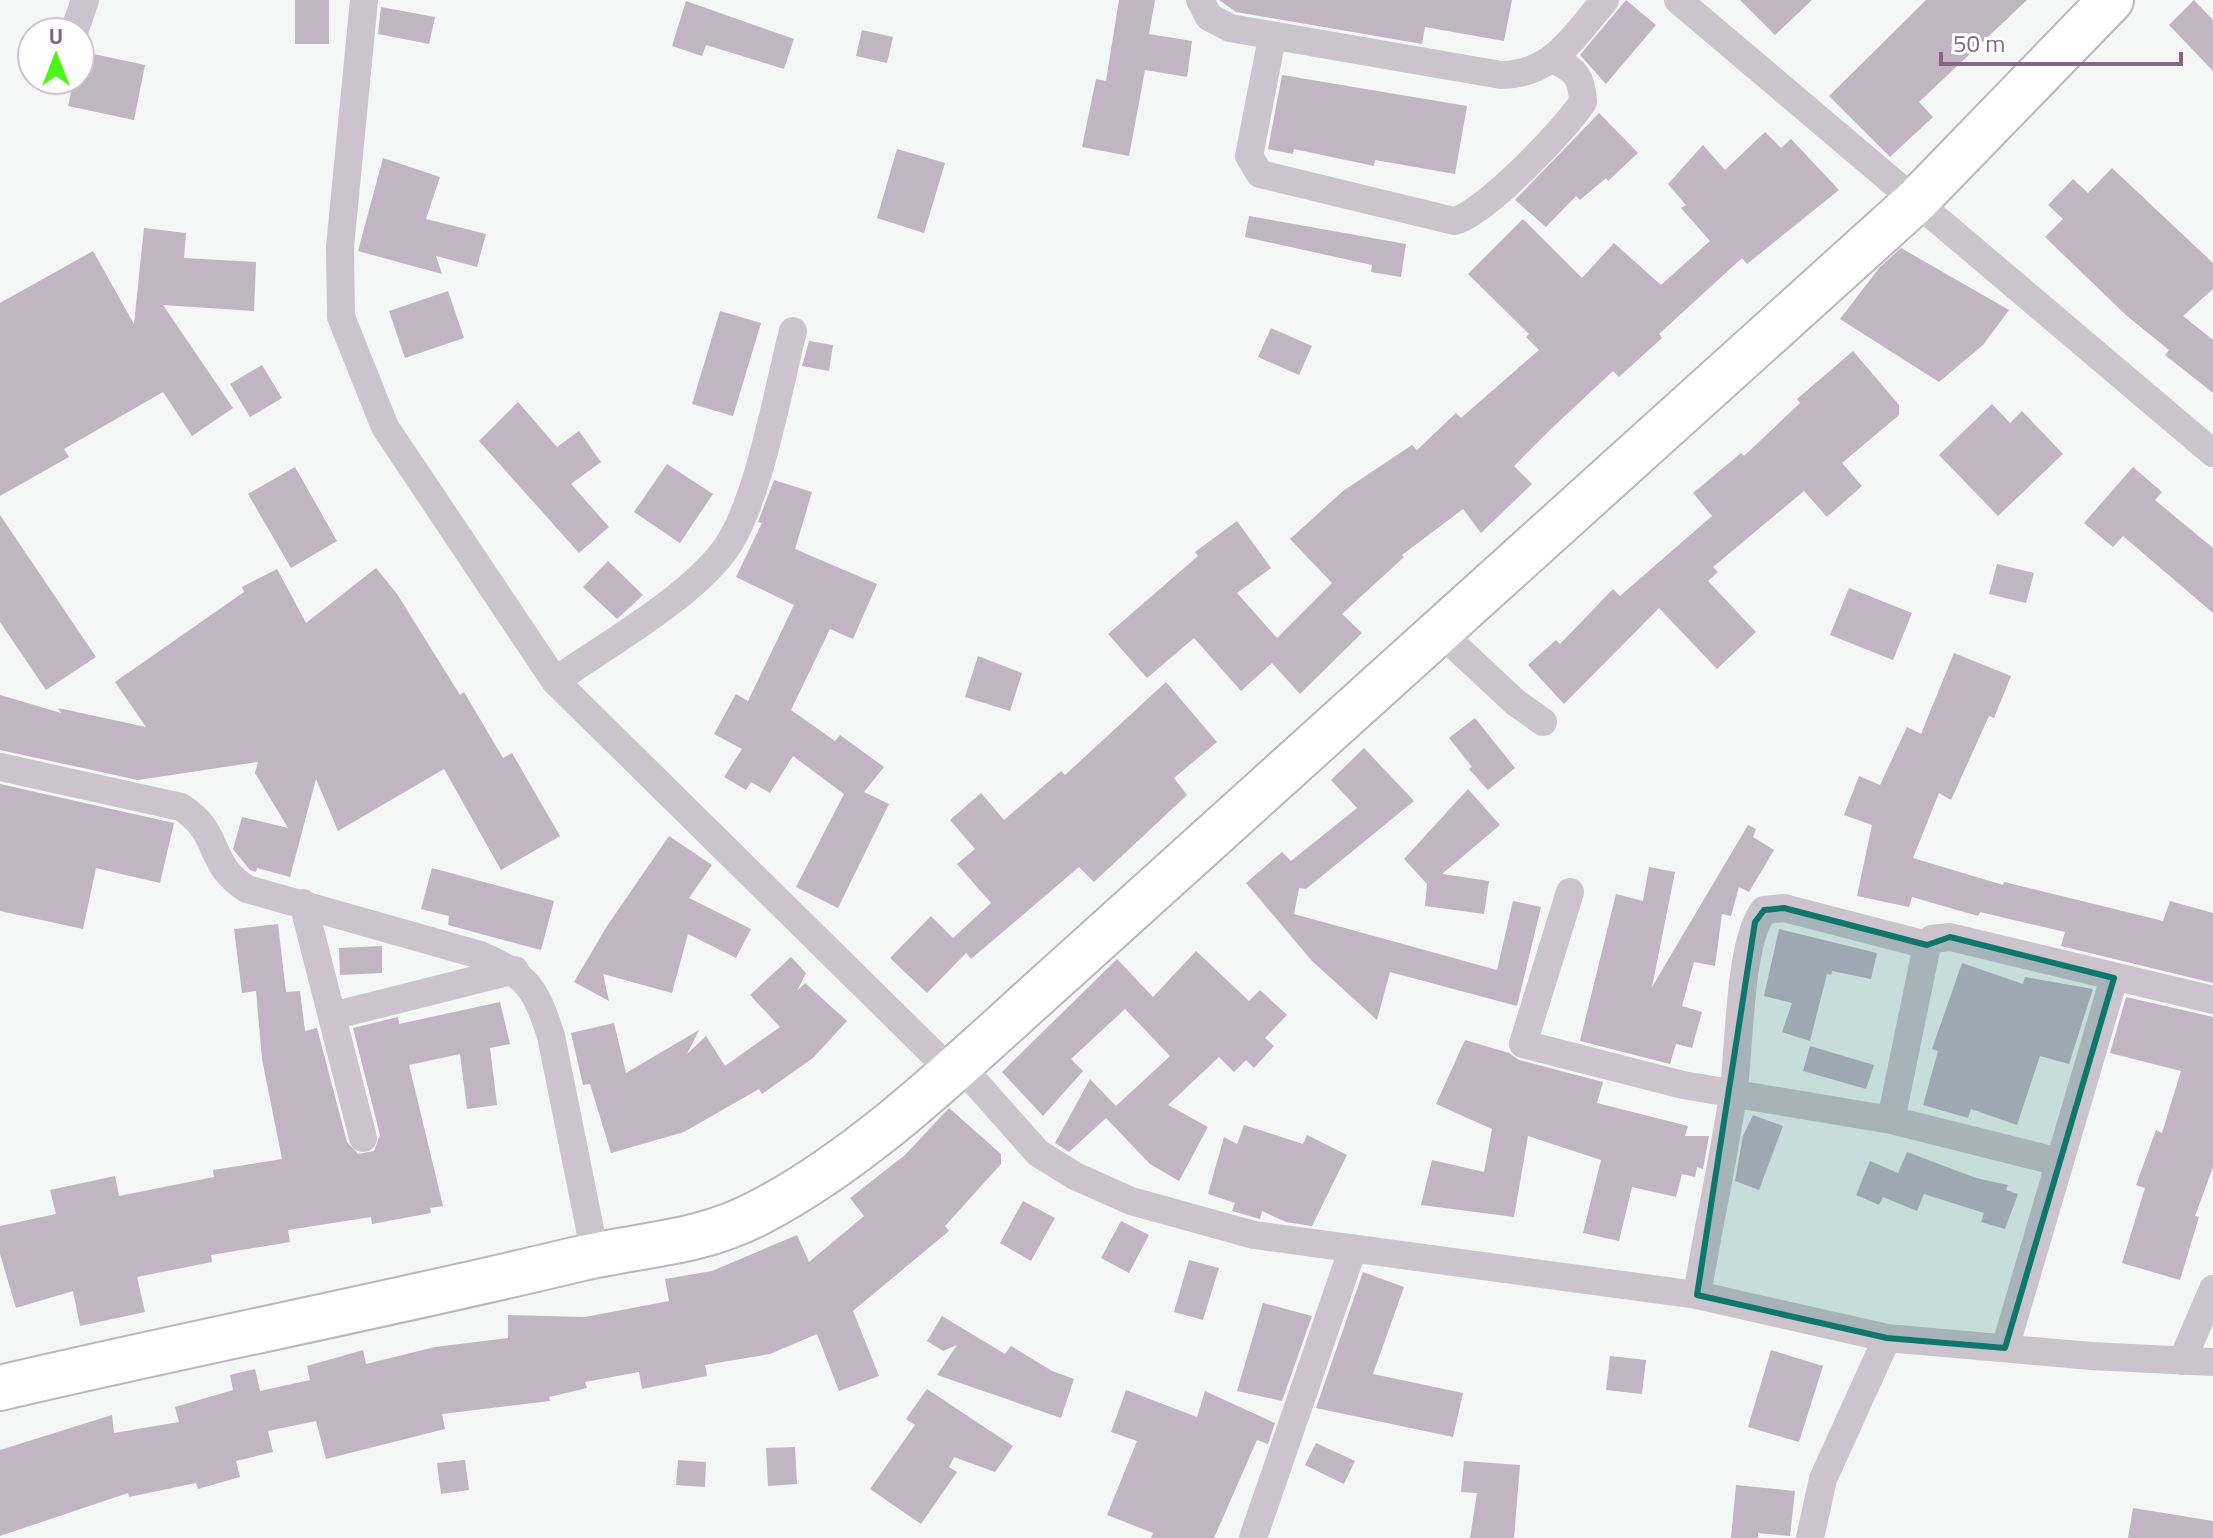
<svg xmlns="http://www.w3.org/2000/svg" width="2213" height="1538" viewBox="0 0 2213 1538" font-family="'Titillium Web',sans-serif">
  <style>
    .building { fill: #c1b5c3 }
    .lines { fill: none; stroke-linecap: round; stroke-linejoin: round }
    .highway-casing { stroke: #bdb5bd; stroke-width: 48 }
    .street { stroke: #ccc4cd; stroke-width: 28 }
    .highway { stroke: #fff; stroke-width: 44 }
    .marked { fill: #0f766e; fill-opacity: 0.2; stroke: #0f766e; stroke-width: 6; stroke-linejoin: round }
  </style>
  <rect width="100%" height="100%" fill="#f4f7f6"/>
  <path class="building" d="M 295,0 L 329,0 L 329,44 L 295,44 Z
    M 1119,0 L 1155,0 L 1149,34 L 1192,41 L 1187,77 L 1145,70 L 1129,156 L 1082,147 L 1096,79 L 1106,81 Z
    M 1219,0 L 1512,0 L 1504,41 L 1425,27 L 1422,44 L 1236,12 Z
    M 1626,0 L 1656,25 L 1606,84 L 1580,55 Z
    M 1740,0 L 1812,0 L 1775,35 Z
    M 1926,0 L 2027,0 L 1919,102 L 1933,117 L 1890,157 L 1829,96 Z
    M 2194,0 L 2213,20 L 2213,71 L 2169,25 Z
    M 686,1 L 794,39 L 784,69 L 706,45 L 702,56 L 672,46 Z
    M 381,7 L 435,17 L 429,44 L 378,34 Z
    M 862,30 L 893,37 L 887,63 L 856,56 Z
    M 80,51 L 145,65 L 134,120 L 68,106 L 74,80 L 80,80 Z
    M 1282,75 L 1467,106 L 1455,174 L 1375,160 L 1374,166 L 1294,149 L 1293,154 L 1268,149 Z
    M 1599,113 L 1638,153 L 1608,181 L 1606,178 L 1580,200 L 1576,196 L 1546,227 L 1515,200 Z
    M 1765,132 L 1781,148 L 1791,139 L 1839,190 L 1747,264 L 1742,258 L 1659,334 L 1662,338 L 1619,377 L 1613,371 L 1552,428 L 1514,466 L 1532,484 L 1481,533 L 1463,509 L 1402,555 L 1404,557 L 1342,614 L 1362,633 L 1300,694 L 1272,663 L 1241,691 L 1194,638 L 1147,678 L 1108,634 L 1198,556 L 1195,552 L 1237,521 L 1271,568 L 1237,593 L 1277,638 L 1332,583 L 1290,539 L 1343,491 L 1412,445 L 1417,450 L 1456,413 L 1461,418 L 1539,350 L 1526,337 L 1529,334 L 1468,274 L 1523,219 L 1582,278 L 1614,243 L 1661,285 L 1710,241 L 1681,208 L 1686,205 L 1668,184 L 1703,145 L 1725,170 Z
    M 897,149 L 945,163 L 924,233 L 877,218 Z
    M 383,158 L 440,177 L 426,219 L 486,234 L 477,267 L 436,256 L 442,274 L 358,251 Z
    M 2112,168 L 2213,263 L 2213,289 L 2183,316 L 2213,340 L 2213,393 L 2165,355 L 2169,350 L 2127,316 L 2045,237 L 2063,219 L 2048,205 L 2073,179 L 2088,193 Z
    M 1249,216 L 1406,244 L 1401,277 L 1371,272 L 1372,265 L 1245,237 Z
    M 144,228 L 186,233 L 184,258 L 256,262 L 254,311 L 163,305 L 233,408 L 192,436 L 163,392 L 64,449 L 69,457 L 0,496 L 0,303 L 93,251 L 134,324 Z
    M 1901,248 L 2009,310 L 1983,345 L 1939,382 L 1840,319 L 1880,267 Z
    M 448,291 L 464,338 L 405,358 L 389,311 Z
    M 720,311 L 761,323 L 733,416 L 692,404 Z
    M 1271,328 L 1312,346 L 1299,375 L 1258,357 Z
    M 809,341 L 833,345 L 829,371 L 802,366 Z
    M 1853,351 L 1899,405 L 1899,415 L 1842,463 L 1862,486 L 1827,517 L 1804,491 L 1713,567 L 1718,572 L 1708,581 L 1756,632 L 1717,669 L 1659,608 L 1564,704 L 1528,665 L 1556,640 L 1560,644 L 1613,589 L 1620,596 L 1712,516 L 1693,493 L 1741,453 L 1744,456 L 1800,403 L 1797,399 Z
    M 262,365 L 282,398 L 250,417 L 230,384 Z
    M 518,402 L 557,447 L 579,431 L 601,462 L 571,484 L 609,527 L 579,553 L 479,441 Z
    M 1992,404 L 2010,423 L 2022,411 L 2063,454 L 1998,516 L 1939,455 Z
    M 667,464 L 713,494 L 680,543 L 634,512 Z
    M 295,467 L 337,541 L 291,568 L 248,494 Z
    M 2133,467 L 2162,492 L 2155,500 L 2213,548 L 2213,613 L 2123,536 L 2113,547 L 2084,523 Z
    M 774,480 L 812,492 L 795,549 L 877,584 L 853,639 L 830,629 L 791,710 L 835,741 L 840,735 L 884,767 L 864,792 L 889,804 L 838,908 L 796,887 L 844,794 L 793,756 L 770,793 L 751,782 L 746,790 L 724,777 L 742,749 L 714,734 L 736,694 L 748,701 L 794,605 L 736,577 L 762,523 L 758,522 Z
    M 0,515 L 96,657 L 46,690 L 0,622 Z
    M 608,561 L 643,595 L 617,619 L 583,587 Z
    M 1997,564 L 2034,573 L 2026,603 L 1989,594 Z
    M 376,568 L 397,594 L 460,695 L 464,692 L 503,758 L 512,753 L 560,836 L 501,870 L 444,769 L 338,831 L 316,779 L 290,877 L 257,868 L 256,872 L 250,870 L 233,849 L 242,817 L 288,828 L 255,773 L 258,762 L 138,780 L 0,750 L 0,695 L 61,713 L 58,708 L 146,727 L 115,682 L 244,592 L 242,587 L 277,569 L 306,623 Z
    M 1849,588 L 1912,613 L 1893,660 L 1830,635 Z
    M 1954,653 L 2011,676 L 1994,718 L 1989,716 L 1951,800 L 1939,793 L 1913,858 L 2003,885 L 2004,882 L 2163,921 L 2170,901 L 2213,913 L 2213,983 L 2061,946 L 2065,932 L 1980,912 L 1978,916 L 1912,897 L 1909,907 L 1857,896 L 1872,825 L 1844,815 L 1859,776 L 1880,785 L 1907,727 L 1921,734 Z
    M 978,656 L 1022,673 L 1010,711 L 965,697 Z
    M 1166,682 L 1217,742 L 1174,778 L 1187,795 L 1094,882 L 1079,867 L 971,959 L 966,953 L 927,993 L 890,958 L 931,916 L 953,938 L 991,903 L 957,864 L 975,849 L 950,820 L 981,793 L 1004,820 L 1061,771 L 1065,775 Z
    M 1475,718 L 1515,768 L 1488,790 L 1469,769 L 1472,767 L 1449,738 Z
    M 1364,748 L 1414,801 L 1306,889 L 1299,888 L 1294,914 L 1497,970 L 1513,901 L 1541,907 L 1517,1006 L 1390,972 L 1377,1020 L 1312,961 L 1246,883 L 1282,852 L 1291,861 L 1357,808 L 1331,780 Z
    M 0,784 L 174,823 L 160,883 L 96,868 L 83,929 L 0,911 Z
    M 1468,789 L 1500,825 L 1442,874 L 1489,881 L 1484,914 L 1425,906 L 1427,884 L 1404,859 Z
    M 1748,825 L 1756,829 L 1753,837 L 1774,850 L 1749,892 L 1739,887 L 1731,916 L 1722,914 L 1715,966 L 1694,962 L 1682,1006 L 1702,1012 L 1692,1048 L 1676,1044 L 1670,1064 L 1580,1041 L 1616,894 L 1643,901 L 1649,867 L 1675,872 L 1652,987 Z
    M 669,836 L 712,865 L 689,898 L 751,929 L 736,958 L 688,934 L 672,993 L 603,974 L 609,1001 L 574,982 L 607,926 Z
    M 432,868 L 554,901 L 541,950 L 448,925 L 449,916 L 421,909 Z
    M 278,924 L 286,992 L 300,991 L 305,1031 L 317,1028 L 347,1142 L 358,1154 L 374,1151 L 380,1135 L 353,1028 L 398,1017 L 399,1024 L 500,1002 L 510,1044 L 490,1048 L 497,1105 L 467,1109 L 460,1054 L 409,1065 L 443,1206 L 430,1208 L 431,1213 L 372,1224 L 371,1217 L 288,1230 L 290,1242 L 211,1255 L 212,1262 L 137,1277 L 145,1312 L 80,1326 L 73,1291 L 16,1308 L 0,1254 L 0,1226 L 56,1214 L 50,1190 L 115,1176 L 119,1196 L 214,1177 L 213,1170 L 282,1159 L 262,1059 L 256,991 L 242,993 L 234,929 Z
    M 1779,929 L 1877,953 L 1871,979 L 1832,971 L 1831,975 L 1827,974 L 1810,1041 L 1782,1032 L 1792,1003 L 1764,996 Z
    M 382,946 L 382,973 L 340,975 L 339,948 Z
    M 1196,951 L 1249,1001 L 1260,990 L 1287,1015 L 1265,1038 L 1274,1046 L 1254,1068 L 1246,1060 L 1234,1072 L 1219,1057 L 1168,1105 L 1208,1127 L 1179,1181 L 1150,1164 L 1106,1118 L 1069,1152 L 1055,1143 L 1090,1079 L 1116,1106 L 1170,1056 L 1125,1009 L 1071,1059 L 1083,1071 L 1043,1116 L 1002,1072 L 1117,959 L 1153,997 Z
    M 791,957 L 806,973 L 797,991 L 805,983 L 847,1021 L 813,1058 L 762,1094 L 759,1089 L 684,1132 L 611,1153 L 590,1084 L 583,1085 L 571,1033 L 614,1023 L 626,1073 L 699,1030 L 687,1054 L 706,1036 L 725,1066 L 780,1027 L 750,995 Z
    M 1962,963 L 2023,984 L 2025,977 L 2093,989 L 2069,1064 L 2040,1056 L 2017,1125 L 1971,1109 L 1968,1118 L 1923,1105 L 1938,1051 L 1932,1049 Z
    M 2126,997 L 2213,1017 L 2213,1167 L 2195,1216 L 2199,1217 L 2180,1280 L 2122,1263 L 2145,1188 L 2136,1185 L 2156,1130 L 2162,1133 L 2181,1071 L 2110,1053 Z
    M 1465,1040 L 1509,1053 L 1519,1060 L 1603,1082 L 1597,1103 L 1688,1126 L 1685,1136 L 1709,1136 L 1703,1169 L 1697,1167 L 1695,1177 L 1682,1174 L 1676,1197 L 1632,1187 L 1619,1241 L 1583,1233 L 1601,1160 L 1528,1136 L 1514,1217 L 1421,1205 L 1432,1160 L 1484,1172 L 1492,1129 L 1436,1104 Z
    M 1810,1046 L 1874,1065 L 1866,1089 L 1803,1071 Z
    M 949,1108 L 1001,1154 L 1001,1164 L 945,1226 L 949,1231 L 853,1311 L 879,1376 L 839,1391 L 817,1334 L 770,1354 L 705,1365 L 707,1376 L 642,1389 L 639,1372 L 585,1382 L 587,1388 L 549,1397 L 550,1401 L 442,1414 L 445,1429 L 326,1459 L 316,1421 L 268,1431 L 273,1452 L 236,1461 L 240,1477 L 198,1489 L 196,1483 L 129,1497 L 128,1493 L 0,1536 L 0,1450 L 112,1415 L 114,1433 L 179,1422 L 175,1407 L 233,1390 L 230,1375 L 255,1369 L 260,1391 L 310,1380 L 307,1366 L 363,1350 L 366,1364 L 435,1347 L 508,1338 L 508,1315 L 585,1317 L 669,1301 L 665,1279 L 712,1271 L 797,1235 L 809,1262 L 864,1216 L 850,1198 L 905,1155 Z
    M 1753,1115 L 1783,1126 L 1759,1190 L 1735,1181 L 1743,1136 Z
    M 1244,1125 L 1303,1144 L 1307,1135 L 1347,1155 L 1312,1226 L 1286,1222 L 1262,1211 L 1260,1219 L 1232,1211 L 1235,1203 L 1208,1194 L 1224,1137 L 1237,1144 Z
    M 1907,1152 L 1976,1178 L 2008,1185 L 2006,1190 L 2018,1194 L 2005,1229 L 1981,1222 L 1984,1213 L 1924,1194 L 1917,1211 L 1883,1197 L 1879,1205 L 1856,1195 L 1870,1161 L 1898,1173 Z
    M 1023,1201 L 1055,1218 L 1031,1261 L 1000,1243 Z
    M 1121,1221 L 1149,1235 L 1129,1273 L 1101,1258 Z
    M 1189,1260 L 1219,1268 L 1203,1320 L 1174,1312 Z
    M 1363,1272 L 1404,1287 L 1373,1374 L 1463,1393 L 1453,1437 L 1316,1408 Z
    M 1263,1303 L 1312,1316 L 1282,1401 L 1237,1391 Z
    M 942,1316 L 1005,1354 L 1011,1346 L 1052,1371 L 1074,1379 L 1061,1418 L 937,1375 L 957,1345 L 943,1351 L 927,1341 Z
    M 1771,1350 L 1823,1366 L 1799,1442 L 1748,1427 Z
    M 1610,1356 L 1646,1360 L 1642,1394 L 1606,1390 Z
    M 927,1389 L 1013,1446 L 995,1472 L 954,1457 L 949,1467 L 957,1472 L 921,1524 L 870,1489 L 915,1425 L 906,1419 Z
    M 1126,1390 L 1197,1417 L 1205,1391 L 1275,1423 L 1268,1444 L 1257,1440 L 1214,1538 L 1151,1538 L 1153,1533 L 1107,1515 L 1137,1441 L 1111,1432 Z
    M 1316,1443 L 1355,1461 L 1344,1484 L 1305,1465 Z
    M 795,1447 L 797,1484 L 768,1486 L 766,1448 Z
    M 465,1460 L 469,1490 L 441,1494 L 437,1463 Z
    M 678,1460 L 706,1462 L 705,1487 L 676,1485 Z
    M 1464,1461 L 1520,1465 L 1514,1538 L 1470,1538 L 1477,1493 L 1461,1492 Z
    M 1736,1485 L 1795,1491 L 1790,1536 L 1758,1533 L 1758,1538 L 1731,1538 Z
    M 2133,1508 L 2213,1521 L 2213,1538 L 2128,1538 Z"/>
  <g class="lines">
    <defs>
      <path id="highway" d="M 0,1388 C 191,1343 383,1306 574,1260 C 639,1244 698,1245 760,1212 C 869,1155 967,1057 1059,975 L 1917,200 L 2111,0"/>
    </defs>
    <use href="#highway" class="highway-casing"/>
    <path class="street" d="M 364,0 L 340,247 L 341,317 L 385,427 L 555,681 L 951,1071
      M 1200,0 L 1209,17 L 1230,28 L 1501,75 C 1552,75 1574,36 1605,0
      M 1678,0 L 2213,453
      M 74,32 L 85,0
      M 1272,38 L 1249,156 L 1260,174 L 1454,221 C 1483,215 1565,130 1583,102 C 1582,79 1576,69 1554,60
      M 1440,632 L 1515,702 L 1543,722
      M 555,681 C 605,646 688,599 724,551 C 758,506 778,389 793,331
      M 0,767 L 181,807 C 223,834 206,864 247,889 L 480,955 C 528,976 535,987 551,1036 L 595,1254
      M 1570,892 L 1523,1044 L 1683,1085 L 1891,1120 L 2059,1162
      M 303,903 L 363,1138
      M 1927,945 L 1932,939 L 1950,937 L 2213,1000
      M 332,1016 L 515,970
      M 959,1064 L 1038,1153 L 1075,1176 L 1131,1201 L 1254,1235 L 1697,1295 L 1887,1338 L 2091,1356 L 2213,1362
      M 1697,1295 C 1708,1228 1723,1162 1733,1095 C 1740,1050 1738,943 1764,910 L 1784,908 L 1927,945 L 1891,1120
      M 2005,1348 L 2114,978
      M 2182,1361 L 2213,1289
      M 1253,1538 L 1353,1248
      M 1810,1538 L 1823,1479 L 1887,1338"/>
    <use href="#highway" class="highway"/>
  </g>
  <path class="marked" d="M 1784,908 L 1927,945 L 1950,937 L 2114,978 L 2005,1348 L 1887,1338 L 1697,1295 L 1755,922 L 1764,910 Z"/>
  <g transform="translate(56 56)"><circle r="38" fill="#ffffff" stroke="#cfc1cf" stroke-width="2"/>
  <path d="M0-6L14 30L0 20L-14 30Z" fill="#4bf516"/>
  <text y="-12" font-size="22" font-weight="bold" text-anchor="middle" fill="#876388">U</text>
  </g>
  <path d="M1941 52v12h240v-12" fill="none" stroke="#876388" stroke-width="4"/>
  <text x="1953" y="52" font-size="24" fill="#876388" stroke="#ffffff" stroke-width="6" paint-order="stroke">50 m</text>
</svg>
